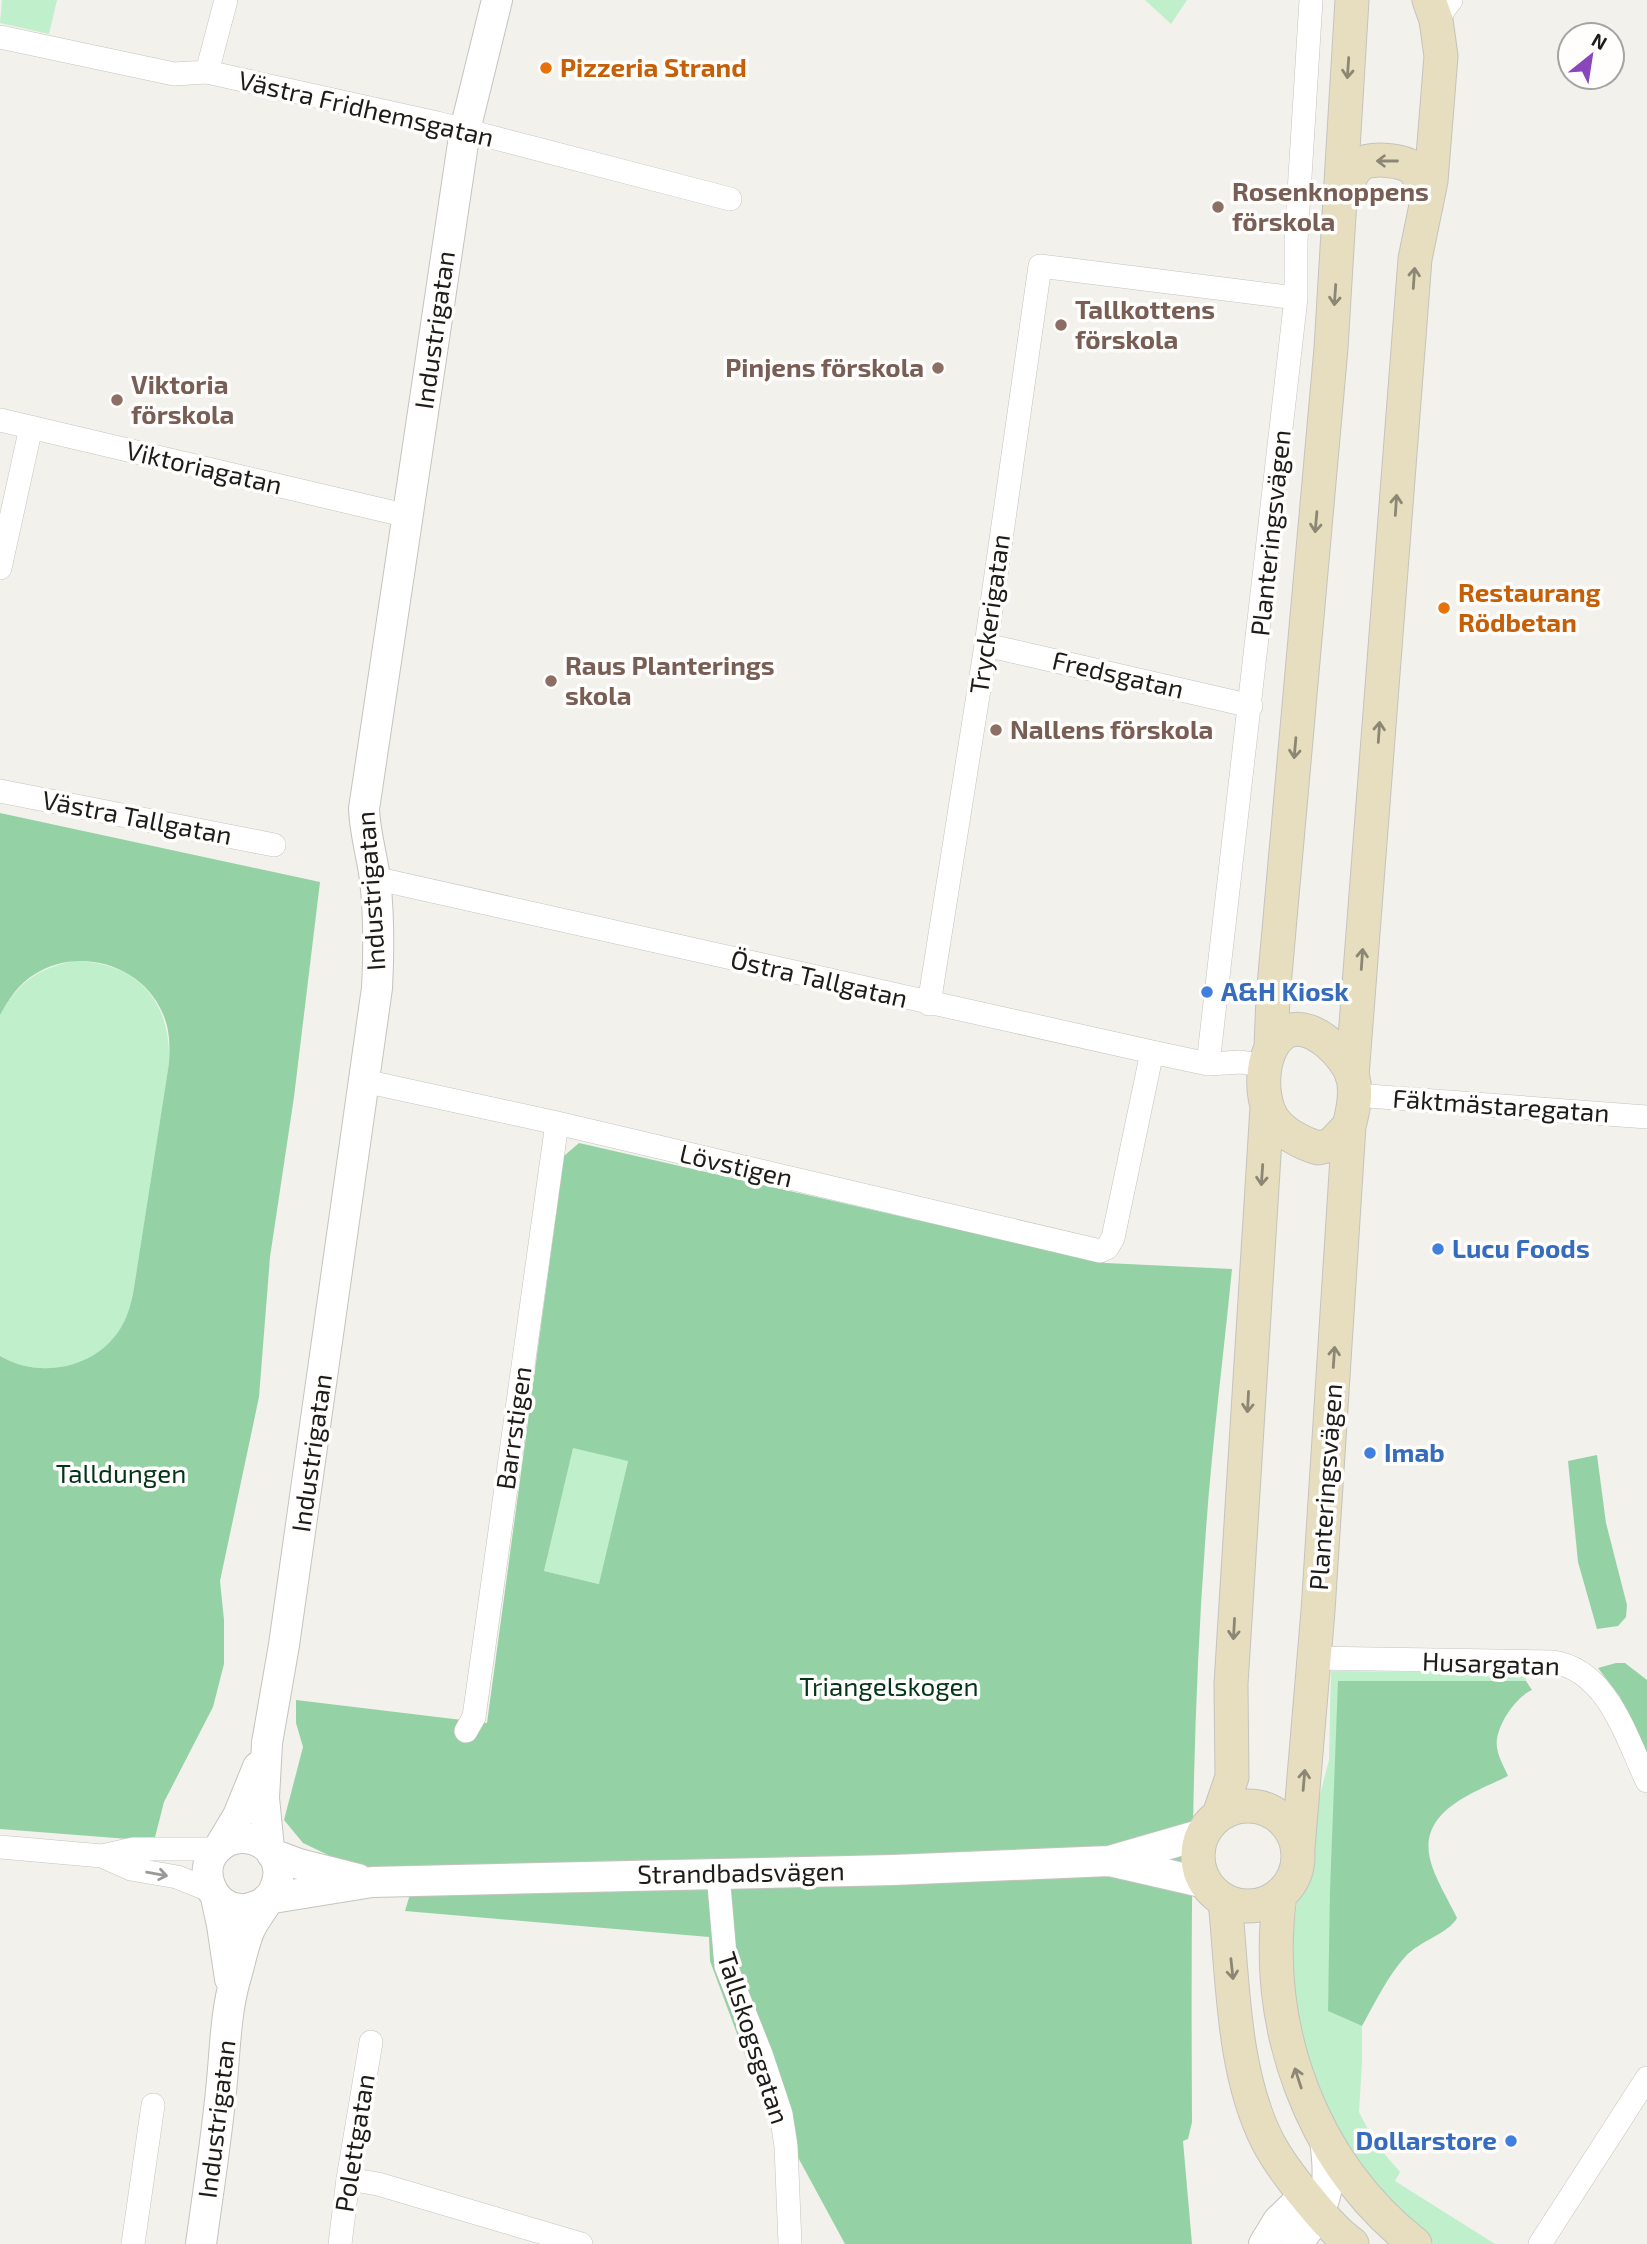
<svg xmlns="http://www.w3.org/2000/svg" width="1647" height="2244" viewBox="0 0 1647 2244" font-family="'Exo 2',sans-serif">
  <style>
    .green { fill: #bfefcb }
    .forest { fill: #94d2a5; fill-rule: evenodd }
    .lines { fill: none; stroke-linecap: round; stroke-linejoin: round }
    .minor-casing { stroke: #c5c3be; stroke-width: 24 }
    .tertiary-casing { stroke: #c5c3be; stroke-width: 32 }
    .secondary-casing { stroke: #c5c3be; stroke-width: 35 }
    .minor { stroke: #fff; stroke-width: 23 }
    .tertiary { stroke: #fff; stroke-width: 30 }
    .secondary { stroke: #e6debe; stroke-width: 33 }
    .oneway { stroke: #8b8774 }
    .oneway2 { stroke: #999998 }
    .food-dot { fill: #e8710a; stroke: #fffefd; stroke-width: 2.5 }
    .education-dot { fill: #8d6e63; stroke: #fffefd; stroke-width: 2.5 }
    .shop-dot { fill: #3f7fe0; stroke: #fffefd; stroke-width: 2.5 }
    .labels { text-anchor: middle; stroke-width: 7; stroke-linejoin: round; paint-order: stroke }
    .food-label { font-size: 26px; font-weight: bold; fill: #c56008; stroke: #fffefd; text-anchor: start }
    .street-label { font-size: 26px; fill: #1c1c1a; stroke: #fffefd }
    .education-label { font-size: 26px; font-weight: bold; fill: #785e54; stroke: #fffefd; text-anchor: start }
    .shop-label { font-size: 26px; font-weight: bold; fill: #366cbe; stroke: #fffefd; text-anchor: start }
    .park-label { font-size: 26px; fill: #033519; stroke: #fffefd }
  </style>
  <rect width="100%" height="100%" fill="#f3f1ec"/>
  <path class="green" d="M 2,0 L 57,0 L 49,34 L 0,23 Z
    M 1145,0 L 1187,0 L 1171,24 Z
    M 74,961 C 138,962 171,1001 169,1063 L 133,1294 C 130,1307 127,1318 120,1329 C 95,1369 39,1379 0,1356 L 0,1015 C 19,982 36,969 74,961 Z
    M 572,1447 L 628,1460 L 600,1584 L 544,1571 Z
    M 1331,1671 L 1525,1673 L 1526,1681 L 1339,1681 L 1328,2011 L 1362,2026 L 1362,2063 L 1359,2112 L 1375,2143 L 1400,2172 L 1395,2181 L 1495,2244 L 1434,2244 L 1412,2227 L 1332,2130 L 1298,2024 L 1291,1943 L 1304,1857 L 1329,1760 Z"/>
  <path class="forest" d="M 0,813 L 320,882 L 294,1097 L 270,1257 L 259,1397 L 220,1581 L 224,1620 L 224,1664 L 213,1707 L 164,1802 L 154,1841 L 0,1829 L 0,1356 C 39,1379 95,1369 120,1329 C 127,1318 130,1307 133,1294 L 169,1063 C 170,1046 170,1030 163,1014 C 143,965 79,946 35,974 C 18,984 9,999 0,1015 Z
    M 579,1143 L 1106,1263 L 1232,1269 C 1223,1361 1211,1452 1205,1544 C 1191,1736 1191,1929 1192,2122 L 1188,2139 L 1183,2141 L 1192,2244 L 845,2244 L 750,2069 L 710,1961 L 709,1937 L 405,1911 L 410,1894 L 303,1843 L 284,1820 L 303,1747 L 296,1723 L 296,1700 L 487,1723 L 564,1156 ZM 573,1448 L 628,1461 L 599,1584 L 544,1571 Z
    M 1597,1455 L 1606,1523 L 1627,1605 L 1626,1617 L 1618,1626 L 1597,1629 L 1578,1562 L 1568,1461 Z
    M 1616,1663 L 1625,1663 L 1647,1680 L 1647,1755 L 1620,1697 L 1598,1668 Z
    M 1338,1681 L 1526,1681 L 1532,1690 C 1516,1697 1500,1721 1497,1739 C 1495,1752 1503,1764 1508,1776 C 1474,1793 1419,1810 1430,1859 C 1434,1877 1449,1901 1457,1918 C 1448,1934 1419,1941 1405,1957 C 1387,1977 1375,2003 1362,2026 L 1328,2011 L 1330,1891 Z"/>
  <g class="lines">
    <defs>
      <path id="minor" d="M 1436,20 L 1451,0
        M 0,37 L 174,74 L 207,72 L 437,123 L 730,199
        M 207,72 L 226,0
        M 0,420 L 408,516
        M 0,568 L 31,427
        M 986,645 L 1251,706
        M 0,791 L 274,845
        M 374,878 L 1152,1052 L 1208,1064 L 1241,1062 L 1266,1066
        M 929,1004 L 986,645 L 1040,266 L 1296,298
        M 1208,1064 L 1296,298 L 1296,241 L 1311,0
        M 364,1081 L 557,1123 L 1100,1251 L 1107,1248 L 1113,1238 L 1152,1052
        M 1355,1095 L 1647,1117
        M 1314,1658 L 1552,1662 C 1607,1669 1626,1737 1647,1781
        M 466,1731 L 474,1717 L 557,1123
        M 0,1847 L 102,1856 L 133,1849 L 217,1849
        M 102,1856 L 131,1869 L 177,1877 L 212,1891
        M 718,1874 L 726,1966 L 761,2054 L 781,2114 L 786,2146 L 790,2244
        M 348,2179 L 378,2184 L 581,2244
        M 133,2244 L 153,2105
        M 340,2244 L 348,2179 L 371,2042
        M 1540,2244 L 1647,2078"/>
      <path id="tertiary" d="M 220,1846 L 238,1816 L 258,1767
        M 269,1848 L 264,1798 L 267,1743 L 284,1645 L 377,988 C 379,951 379,915 375,879 C 372,855 365,834 364,809 L 465,130 L 497,0
        M 272,1854 L 299,1864 L 358,1879
        M 1113,1860 L 1203,1834
        M 216,1897 L 222,1925 L 230,1979
        M 267,1899 L 372,1882 L 893,1870 L 1109,1861 L 1205,1883
        M 201,2244 C 208,2193 216,2142 221,2091 C 225,2055 225,2015 235,1980 C 240,1964 243,1945 250,1929 C 259,1910 282,1889 278,1868 C 274,1839 237,1828 217,1849 C 197,1869 211,1907 240,1909 C 249,1910 257,1906 265,1902
        M 1264,2244 L 1278,2221 L 1305,2195
        M 1297,2244 C 1327,2205 1332,2191 1325,2140"/>
      <path id="secondary" d="M 1344,199 C 1346,187 1351,171 1361,164 C 1371,157 1405,160 1414,169 C 1422,179 1424,194 1426,206
        M 1271,1046 L 1273,997 L 1331,348 L 1352,0
        M 1352,1076 L 1415,259 L 1431,181 L 1441,56 L 1436,20 L 1429,0
        M1198 1856a50 50 0 1 1 100 0a50 50 0 1 1-100 0Z
        M 1219,1815 L 1232,1777 L 1231,1684 L 1267,1107
        M 1298,1848 L 1318,1611 L 1349,1126 C 1353,1111 1357,1094 1353,1078 C 1347,1056 1313,1021 1288,1031 C 1260,1043 1258,1097 1273,1119 C 1283,1133 1301,1143 1318,1148 L 1331,1145 L 1349,1126
        M 1280,1895 C 1262,2026 1310,2161 1415,2244
        M 1225,1901 C 1233,1978 1232,2072 1268,2142 C 1278,2161 1291,2178 1304,2194 C 1319,2212 1334,2231 1352,2244"/>
    </defs>
    <use href="#minor" class="minor-casing"/>
    <use href="#tertiary" class="tertiary-casing"/>
    <use href="#secondary" class="secondary-casing"/>
    <use href="#minor" class="minor"/>
    <use href="#tertiary" class="tertiary"/>
    <use href="#secondary" class="secondary"/>
  </g>
  <defs><path id="oneway-shaft" d="M-6 0H5M1.5-3L5.5 0L1.5 3" fill="none" stroke-width="1.6" stroke-linecap="round" stroke-linejoin="round" transform="scale(1.75)"/></defs>
  <g class="oneway">
    <use href="#oneway-shaft" transform="translate(1348 68) rotate(94)"/>
    <use href="#oneway-shaft" transform="translate(1387 161) rotate(-180)"/>
    <use href="#oneway-shaft" transform="translate(1414 278) rotate(-86)"/>
    <use href="#oneway-shaft" transform="translate(1335 295) rotate(94)"/>
    <use href="#oneway-shaft" transform="translate(1396 505) rotate(-86)"/>
    <use href="#oneway-shaft" transform="translate(1316 522) rotate(95)"/>
    <use href="#oneway-shaft" transform="translate(1379 732) rotate(-86)"/>
    <use href="#oneway-shaft" transform="translate(1295 748) rotate(95)"/>
    <use href="#oneway-shaft" transform="translate(1362 959) rotate(-86)"/>
    <use href="#oneway-shaft" transform="translate(1262 1175) rotate(94)"/>
    <use href="#oneway-shaft" transform="translate(1334 1357) rotate(-86)"/>
    <use href="#oneway-shaft" transform="translate(1248 1402) rotate(93)"/>
    <use href="#oneway-shaft" transform="translate(1234 1629) rotate(93)"/>
    <use href="#oneway-shaft" transform="translate(1304 1780) rotate(-85)"/>
    <use href="#oneway-shaft" transform="translate(1232 1969) rotate(84)"/>
    <use href="#oneway-shaft" transform="translate(1298 2078) rotate(-108)"/>
  </g>
  <use class="oneway2" href="#oneway-shaft" transform="translate(157 1874) rotate(10)"/>
  <g class="food-dot">
    <circle cx="546" cy="68" r="7"/>
    <circle cx="1444" cy="608" r="7"/>
  </g>
  <g class="education-dot">
    <circle cx="1218" cy="207" r="7"/>
    <circle cx="1061" cy="325" r="7"/>
    <circle cx="938" cy="368" r="7"/>
    <circle cx="117" cy="400" r="7"/>
    <circle cx="551" cy="681" r="7"/>
    <circle cx="996" cy="730" r="7"/>
  </g>
  <g class="shop-dot">
    <circle cx="1207" cy="992" r="7"/>
    <circle cx="1438" cy="1249" r="7"/>
    <circle cx="1370" cy="1453" r="7"/>
    <circle cx="1511" cy="2141" r="7"/>
  </g>
  <g class="labels">
    <g class="food-label">
      <text x="560" y="77">Pizzeria Strand</text>
      <text x="1458" y="602">Restaurang<tspan x="1458" dy="30">Rödbetan</tspan></text>
    </g>
    <g class="street-label">
      <text transform="translate(366 109) rotate(13)" y="9">Västra Fridhemsgatan</text>
      <text transform="translate(435 330) rotate(-82)" y="9">Industrigatan</text>
      <text transform="translate(204 468) rotate(13)" y="9">Viktoriagatan</text>
      <text transform="translate(1271 533) rotate(-84)" y="9">Planteringsvägen</text>
      <text transform="translate(990 614) rotate(-82)" y="9">Tryckerigatan</text>
      <text transform="translate(1118 675) rotate(13)" y="9">Fredsgatan</text>
      <text transform="translate(137 818) rotate(11)" y="9">Västra Tallgatan</text>
      <text transform="translate(371 891) rotate(-94)" y="9">Industrigatan</text>
      <text transform="translate(819 979) rotate(13)" y="9">Östra Tallgatan</text>
      <text transform="translate(1501 1106) rotate(4)" y="9">Fäktmästaregatan</text>
      <text transform="translate(736 1166) rotate(13)" y="9">Lövstigen</text>
      <text transform="translate(514 1428) rotate(-82)" y="9">Barrstigen</text>
      <text transform="translate(312 1453) rotate(-82)" y="9">Industrigatan</text>
      <text transform="translate(1326 1487) rotate(-86)" y="9">Planteringsvägen</text>
      <text transform="translate(1491 1664) rotate(2)" y="9">Husargatan</text>
      <text transform="translate(741 1873) rotate(-1)" y="9">Strandbadsvägen</text>
      <text transform="translate(753 2038) rotate(72)" y="9">Tallskogsgatan</text>
      <text transform="translate(217 2119) rotate(-83)" y="9">Industrigatan</text>
      <text transform="translate(355 2143) rotate(-81)" y="9">Polettgatan</text>
    </g>
    <g class="education-label">
      <text x="1232" y="201">Rosenknoppens<tspan x="1232" dy="30">förskola</tspan></text>
      <text x="1075" y="319">Tallkottens<tspan x="1075" dy="30">förskola</tspan></text>
      <text x="924" y="377" text-anchor="end">Pinjens förskola</text>
      <text x="131" y="394">Viktoria<tspan x="131" dy="30">förskola</tspan></text>
      <text x="565" y="675">Raus Planterings<tspan x="565" dy="30">skola</tspan></text>
      <text x="1010" y="739">Nallens förskola</text>
    </g>
    <g class="shop-label">
      <text x="1221" y="1001">A&amp;H Kiosk</text>
      <text x="1452" y="1258">Lucu Foods</text>
      <text x="1384" y="1462">Imab</text>
      <text x="1497" y="2150" text-anchor="end">Dollarstore</text>
    </g>
    <g class="park-label">
      <text x="121" y="1483">Talldungen</text>
      <text x="889" y="1696">Triangelskogen</text>
    </g>
  </g>
  <g transform="translate(1591 56) rotate(30)"><circle r="33" fill="#fffefd" stroke="#a4a4a2" stroke-width="2"/>
  <path d="M0-5L12 26L0 18L-12 26Z" fill="#8947bb"/>
  <text y="-10" font-size="19" font-weight="bold" text-anchor="middle" fill="#1c1c1a">N</text>
  </g>
</svg>
